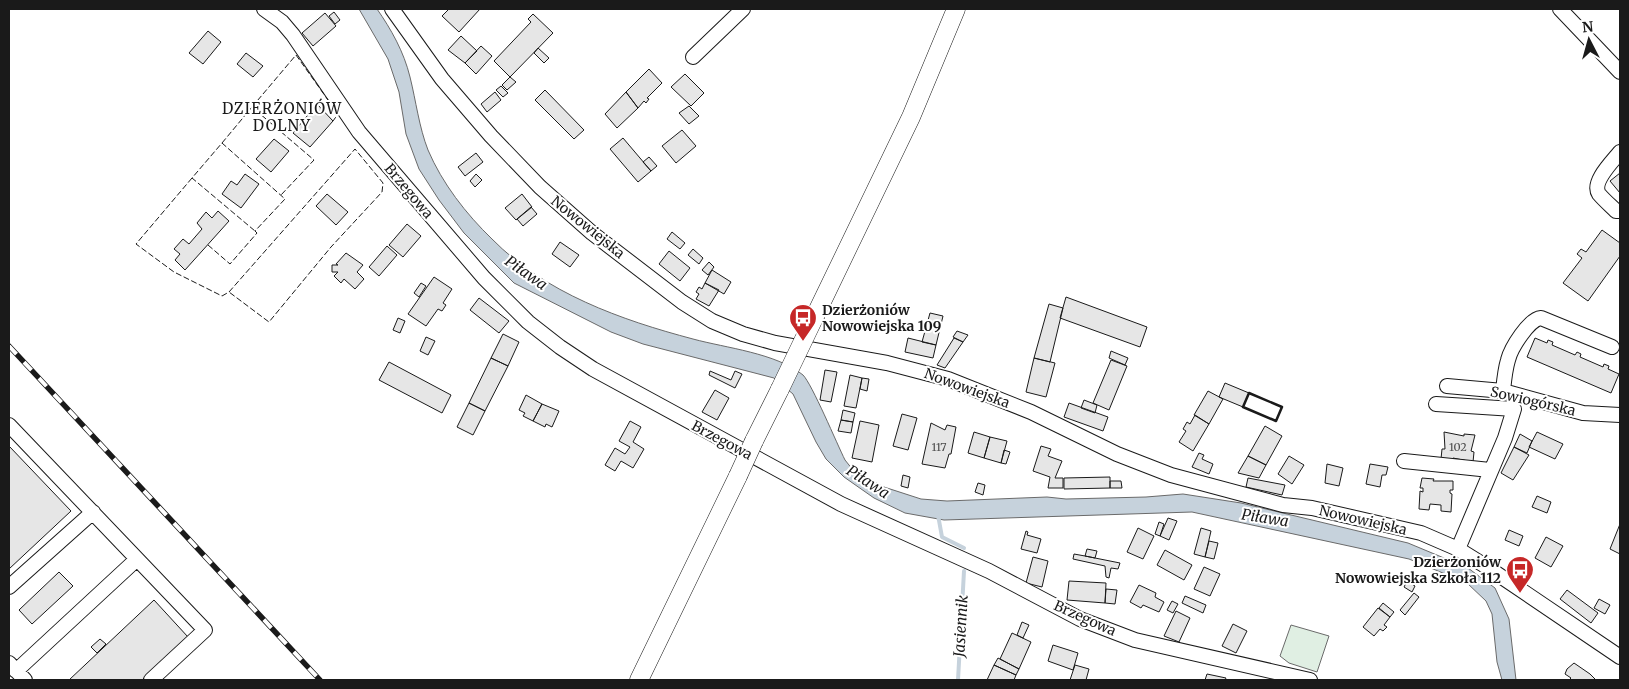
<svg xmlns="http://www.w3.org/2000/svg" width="1629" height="689" viewBox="0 0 1629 689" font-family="Merriweather,serif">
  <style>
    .green { fill: #e0efe3; stroke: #6a6a6a }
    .water { fill: #c6d2dc; stroke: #6a6a6a }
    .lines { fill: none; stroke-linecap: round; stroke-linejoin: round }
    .stream { stroke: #c6d2dc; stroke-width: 4 }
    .building { fill: #e6e6e6; stroke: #1a1a1a }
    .minor-casing { stroke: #1a1a1a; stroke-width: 16 }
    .major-casing { stroke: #1a1a1a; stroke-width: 19 }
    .minor { stroke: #fff; stroke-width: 14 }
    .major { stroke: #fff; stroke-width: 18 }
    .rail-casing { stroke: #1a1a1a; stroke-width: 5.5 }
    .rail { stroke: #fff; stroke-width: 4; stroke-dasharray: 11; stroke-linecap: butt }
    .major-bridge-casing { stroke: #1a1a1a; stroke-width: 19; stroke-linecap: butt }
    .major-bridge { stroke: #fff; stroke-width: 18 }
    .fence { stroke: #1a1a1a; stroke-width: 1; stroke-dasharray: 6 2.5; stroke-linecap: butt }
    .wall { stroke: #1a1a1a; stroke-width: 2.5 }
    .labels { text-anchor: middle; stroke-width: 4; stroke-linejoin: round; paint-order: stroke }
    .number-label { font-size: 11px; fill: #4d4d4d }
    .street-label { font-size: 14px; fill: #1a1a1a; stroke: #fff }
    .poi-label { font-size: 14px; font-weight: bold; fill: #1a1a1a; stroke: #fff; text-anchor: start }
    .neighbourhood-label { font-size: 15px; letter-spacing: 1px; fill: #1a1a1a; stroke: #fff }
    .water-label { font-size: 15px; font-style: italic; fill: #1a1a1a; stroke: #fff }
  </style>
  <rect width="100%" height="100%" fill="#fff"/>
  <path class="green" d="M 1291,625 L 1329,636 L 1317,672 L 1289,663 L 1280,656 Z"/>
  <path class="water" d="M 359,9 L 377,9 C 391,29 404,52 410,77 C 416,101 419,127 428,150 C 442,183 466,214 492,239 C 545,293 621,320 693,339 C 726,348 776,353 803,375 C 812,384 837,444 845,460 L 853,470 L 884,487 L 921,499 L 947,501 L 1047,497 L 1066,499 L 1146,497 L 1183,494 L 1241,503 L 1408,543 L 1468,568 L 1495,588 L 1509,619 L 1516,680 L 1502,680 L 1497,662 L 1492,614 L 1486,601 L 1467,583 L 1409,559 L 1192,512 L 944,520 L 905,513 L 874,498 L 844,477 L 826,459 L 816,442 L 793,394 L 774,378 L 643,344 L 611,332 L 514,283 L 464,233 L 439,200 L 419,169 L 406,134 L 399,92 L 388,59 Z"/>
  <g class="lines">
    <path class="stream" d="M 938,515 L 942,537 L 964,548
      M 958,680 L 964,571"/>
  </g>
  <path class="building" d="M 449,9 L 480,9 L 459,32 L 442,16 Z
    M 334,12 L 340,20 L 335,24 L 329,16 Z
    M 325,13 L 336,26 L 313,46 L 302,33 Z
    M 533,14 L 553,33 L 510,77 L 494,61 L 531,22 L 528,19 Z
    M 208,31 L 221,42 L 203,64 L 189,53 Z
    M 461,36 L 477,51 L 465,63 L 448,50 Z
    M 481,46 L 492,56 L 476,74 L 465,63 Z
    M 538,48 L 549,58 L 544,63 L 534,53 Z
    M 246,53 L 263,66 L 253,77 L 237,64 Z
    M 649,69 L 662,83 L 647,98 L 649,99 L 646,103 L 644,101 L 638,108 L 626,92 Z
    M 685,74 L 704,93 L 691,106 L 671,87 Z
    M 510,77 L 516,82 L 507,90 L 502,85 Z
    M 501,86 L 508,93 L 503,97 L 496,90 Z
    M 545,90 L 584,130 L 574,139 L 535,100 Z
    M 495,92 L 501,100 L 487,112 L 481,104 Z
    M 626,92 L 638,108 L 617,128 L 605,114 Z
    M 317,104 L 333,121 L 310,147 L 293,133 Z
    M 689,106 L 699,116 L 689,124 L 679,113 Z
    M 682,130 L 696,146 L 676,163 L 662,146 Z
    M 623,138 L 651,171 L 638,182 L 610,149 Z
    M 274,139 L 289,151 L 271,172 L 256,159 Z
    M 476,153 L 483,162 L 465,176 L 458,167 Z
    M 649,157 L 657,166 L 651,171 L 643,162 Z
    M 1620,173 L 1620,193 L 1610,181 Z
    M 245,174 L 259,184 L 241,208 L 222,194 L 231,181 L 237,185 Z
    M 476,174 L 482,180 L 475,187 L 470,181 Z
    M 327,194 L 348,212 L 336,225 L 316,206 Z
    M 522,194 L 532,207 L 516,220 L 505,208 Z
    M 531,207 L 537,214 L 523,226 L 517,219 Z
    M 218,211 L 229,221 L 185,270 L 175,260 L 180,254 L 174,249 L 183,239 L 189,244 L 202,229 L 197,223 L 206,212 L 212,218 Z
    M 407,224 L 421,236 L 403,257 L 389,245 Z
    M 1602,230 L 1620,243 L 1620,256 L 1588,301 L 1563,283 L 1582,258 L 1577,254 L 1581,249 L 1586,252 Z
    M 672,232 L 685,243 L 680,249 L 667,239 Z
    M 560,242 L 579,255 L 570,267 L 552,254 Z
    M 387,246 L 397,255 L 379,276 L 369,267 Z
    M 693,249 L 703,258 L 699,264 L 688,255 Z
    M 669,251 L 690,268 L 680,281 L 659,264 Z
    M 346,253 L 363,265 L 357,272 L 364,279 L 355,289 L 344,279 L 341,283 L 334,276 L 338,272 L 332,272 L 332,265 L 338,265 L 336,264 Z
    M 709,262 L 714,267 L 708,275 L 702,270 Z
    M 712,270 L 731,282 L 724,294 L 705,283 Z
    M 434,277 L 452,289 L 443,303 L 446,305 L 442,311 L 438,309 L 426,326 L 408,314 Z
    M 421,283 L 426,286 L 419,297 L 414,293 Z
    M 705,283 L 719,290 L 709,306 L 696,299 L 699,294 L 696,292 L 699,287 L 702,289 Z
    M 1066,297 L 1147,327 L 1140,347 L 1060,318 Z
    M 479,298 L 509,321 L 499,333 L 470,310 Z
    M 1049,304 L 1063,308 L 1050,362 L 1034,358 Z
    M 930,313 L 943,316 L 936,345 L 922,342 Z
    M 398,318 L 405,321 L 400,333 L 393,330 Z
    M 957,331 L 968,335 L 963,342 L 953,337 Z
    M 503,334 L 519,342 L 508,366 L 491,358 Z
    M 426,337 L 435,341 L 428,355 L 420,351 Z
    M 908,338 L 936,345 L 933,358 L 905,352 Z
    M 954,338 L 963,342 L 945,368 L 937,365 Z
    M 1535,338 L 1547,343 L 1548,340 L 1553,342 L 1552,345 L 1575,355 L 1577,352 L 1581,354 L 1580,357 L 1603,367 L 1604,364 L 1609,366 L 1608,369 L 1619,374 L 1611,393 L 1527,357 Z
    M 1111,351 L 1128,358 L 1125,365 L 1109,358 Z
    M 491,358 L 508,366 L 485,411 L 469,403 Z
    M 1034,358 L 1055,363 L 1046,397 L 1026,392 Z
    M 1111,360 L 1127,366 L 1109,410 L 1093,403 Z
    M 389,362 L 451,395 L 442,413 L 379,380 Z
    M 825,370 L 837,372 L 831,402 L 820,400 Z
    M 710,371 L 731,380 L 735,371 L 742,374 L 735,388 L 709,375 Z
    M 850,375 L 862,378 L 856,408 L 844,406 Z
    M 862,378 L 869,379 L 867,391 L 860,389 Z
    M 1225,383 L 1249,393 L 1243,407 L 1219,397 Z
    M 715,390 L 729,398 L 717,420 L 702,412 Z
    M 1208,391 L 1223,399 L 1209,424 L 1194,415 Z
    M 526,395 L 542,404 L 533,421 L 523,416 L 525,413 L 519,410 Z
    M 1084,400 L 1097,405 L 1095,413 L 1081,408 Z
    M 469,403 L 485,411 L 473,435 L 457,427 Z
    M 1069,403 L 1108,417 L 1103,431 L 1064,417 Z
    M 542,404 L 559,411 L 552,427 L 546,424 L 545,427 L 533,421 Z
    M 843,410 L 855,413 L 853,422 L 841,420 Z
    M 902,414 L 917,418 L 908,450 L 893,446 Z
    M 1195,415 L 1209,424 L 1193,451 L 1179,442 L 1186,431 L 1183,429 L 1187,422 L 1190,424 Z
    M 841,420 L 853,422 L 851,433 L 838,431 Z
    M 630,421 L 641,427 L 633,442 L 644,449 L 633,468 L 621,461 L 615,471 L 605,465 L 615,448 L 625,454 L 630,447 L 619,441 Z
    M 860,421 L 879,425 L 872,462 L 852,458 Z
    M 931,423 L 945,430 L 947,425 L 956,427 L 951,454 L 949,454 L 945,468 L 922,464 Z
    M 1265,426 L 1282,436 L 1266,465 L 1248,456 Z
    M 974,432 L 990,437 L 984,458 L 968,453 Z
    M 1444,432 L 1464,436 L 1464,434 L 1475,435 L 1471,451 L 1474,452 L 1473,462 L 1453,458 L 1453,460 L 1441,459 L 1442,449 L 1445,449 Z
    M 1537,432 L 1563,444 L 1555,459 L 1529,447 Z
    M 1520,434 L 1532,441 L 1527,453 L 1514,447 Z
    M 990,437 L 1007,441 L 1001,463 L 984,458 Z
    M 9,446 L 71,511 L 9,569 Z
    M 1041,446 L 1051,449 L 1048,456 L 1062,461 L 1055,478 L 1063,478 L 1063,488 L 1048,488 L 1050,477 L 1033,471 Z
    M 1514,447 L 1529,455 L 1513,480 L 1501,473 Z
    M 1004,450 L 1010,452 L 1006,464 L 1001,463 Z
    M 1199,453 L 1204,455 L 1202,459 L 1213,464 L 1209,474 L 1192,467 Z
    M 1248,456 L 1266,465 L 1259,478 L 1238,473 Z
    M 1289,456 L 1304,465 L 1292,484 L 1278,474 Z
    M 1327,464 L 1343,468 L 1339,486 L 1325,483 Z
    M 1370,464 L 1388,467 L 1386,475 L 1382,475 L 1380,487 L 1366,484 Z
    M 903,475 L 910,477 L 908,488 L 901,486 Z
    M 1110,477 L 1110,488 L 1064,489 L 1064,478 Z
    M 1248,478 L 1285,485 L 1282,495 L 1246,487 Z
    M 1422,478 L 1434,479 L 1433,481 L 1453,481 L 1453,490 L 1450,490 L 1450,493 L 1452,494 L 1451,512 L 1441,511 L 1441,505 L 1430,504 L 1429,510 L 1419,509 L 1420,491 L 1423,492 L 1423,488 L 1420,488 Z
    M 1110,481 L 1121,481 L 1122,488 L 1110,488 Z
    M 978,483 L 985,485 L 983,495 L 975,492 Z
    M 1537,496 L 1551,502 L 1547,513 L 1532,507 Z
    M 1168,518 L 1177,521 L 1169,540 L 1160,536 Z
    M 1159,522 L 1164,524 L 1160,536 L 1155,534 Z
    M 1620,524 L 1620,554 L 1610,549 Z
    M 1138,528 L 1154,536 L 1143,559 L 1127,552 Z
    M 1201,528 L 1211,531 L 1205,557 L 1194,554 Z
    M 1509,530 L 1523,536 L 1519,546 L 1505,540 Z
    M 1026,531 L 1028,532 L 1027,535 L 1041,539 L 1037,553 L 1021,549 Z
    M 1546,537 L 1563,546 L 1551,567 L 1535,558 Z
    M 1209,541 L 1218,543 L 1214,559 L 1205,557 Z
    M 1087,549 L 1097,551 L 1095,558 L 1085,556 Z
    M 1165,550 L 1192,565 L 1184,580 L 1157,565 Z
    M 1074,554 L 1085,556 L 1120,563 L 1118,569 L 1111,568 L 1109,578 L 1106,577 L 1105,566 L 1073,559 Z
    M 1033,557 L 1048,561 L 1042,587 L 1026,583 Z
    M 1204,567 L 1220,574 L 1210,596 L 1194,589 Z
    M 59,572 L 73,586 L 32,624 L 19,610 Z
    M 1069,581 L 1106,583 L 1105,603 L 1067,600 Z
    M 1407,581 L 1415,586 L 1412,592 L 1404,587 Z
    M 1139,585 L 1156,593 L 1155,597 L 1164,602 L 1159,612 L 1143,605 L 1141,608 L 1130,602 Z
    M 1106,589 L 1117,590 L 1115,604 L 1105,603 Z
    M 1567,590 L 1598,613 L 1591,623 L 1560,599 Z
    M 1414,593 L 1419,597 L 1405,615 L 1400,610 Z
    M 1185,596 L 1206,605 L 1203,613 L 1182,603 Z
    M 1599,599 L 1610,605 L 1605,614 L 1594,608 Z
    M 154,600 L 188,637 L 142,680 L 69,680 Z
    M 1172,601 L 1178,604 L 1173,613 L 1167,610 Z
    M 1383,603 L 1394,612 L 1390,617 L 1379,608 Z
    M 1378,608 L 1390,617 L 1384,625 L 1387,627 L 1383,631 L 1380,629 L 1374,636 L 1363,627 Z
    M 1176,611 L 1190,618 L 1179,642 L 1164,636 Z
    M 1022,622 L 1029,625 L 1023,638 L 1017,635 Z
    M 1233,624 L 1247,631 L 1236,653 L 1222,646 Z
    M 1012,633 L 1031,642 L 1019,669 L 1000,659 Z
    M 100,639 L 106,644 L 97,653 L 91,647 Z
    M 1053,645 L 1078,653 L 1073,670 L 1048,661 Z
    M 998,658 L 1019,669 L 1016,675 L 994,665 Z
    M 1574,663 L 1590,674 L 1596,680 L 1569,680 L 1571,678 L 1565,674 L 1567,669 Z
    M 994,665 L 1016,675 L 1014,680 L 987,680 Z
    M 1075,665 L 1089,669 L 1086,680 L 1070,680 Z
    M 1207,674 L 1226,678 L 1225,680 L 1205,680 Z"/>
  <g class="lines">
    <defs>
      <path id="minor" d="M 264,9 L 282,22 L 293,35 L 359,132 L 484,278 L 528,322 L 560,347 L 593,369 L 841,504 L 989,571 L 1080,619 L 1135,640 L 1310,680
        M 392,9 L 442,79 L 491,136 L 540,187 L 592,233 L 682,302 L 712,321 L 743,334 L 775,343 L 887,363 L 948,379 L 1031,412 L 1117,454 L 1171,475 L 1283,505 L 1312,508 L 1421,533 L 1458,549 L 1487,567 L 1620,657
        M 1560,9 L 1620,72
        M 693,57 L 743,9
        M 1620,152 C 1613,161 1591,182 1599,194 C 1604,200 1611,206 1616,211 L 1620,211
        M 1447,386 L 1503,391 L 1583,413 L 1620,415
        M 1503,391 C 1504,381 1505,370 1508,360 C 1511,348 1529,319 1541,318 L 1612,347
        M 1436,404 L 1514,409 L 1505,438 L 1458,549
        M 9,425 L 205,630 L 151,680
        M 1404,461 L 1490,470
        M 9,587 L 93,512
        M 9,663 L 25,680
        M 16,671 L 137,559"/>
      <path id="major" d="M 816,314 L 911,117 L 956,9
        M 754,441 L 780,389
        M 639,680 L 738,476"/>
    </defs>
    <use href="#minor" class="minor-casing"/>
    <use href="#major" class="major-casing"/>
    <use href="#minor" class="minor"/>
    <use href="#major" class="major"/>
    <defs>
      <path id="rail" d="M 9,346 L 320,680"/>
    </defs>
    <use href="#rail" class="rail-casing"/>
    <use href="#rail" class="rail"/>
    <defs>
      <path id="major-bridge" d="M 780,389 L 816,314
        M 738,476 L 754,441"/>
    </defs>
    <use href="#major-bridge" class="major-bridge-casing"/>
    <use href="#major-bridge" class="major-bridge"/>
    <path class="fence" d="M 252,107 L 296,55 L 338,114 L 333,121
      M 222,143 L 252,107 L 314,160 L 281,195
      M 192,178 L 136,244 L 174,272 L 222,296 L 229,292 L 355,149 L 383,183 L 382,192 L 331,247 L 269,322 L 229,292
      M 208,245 L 230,264 L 257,233 L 255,231 L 285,199 L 222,143 L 192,178 L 255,231"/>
    <path class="wall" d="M 1249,393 L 1282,407 L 1276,421 L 1243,407 Z"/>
  </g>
  <defs>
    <symbol id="bus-pin" viewBox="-11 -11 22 30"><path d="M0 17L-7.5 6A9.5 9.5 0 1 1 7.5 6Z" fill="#c62828" stroke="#fff"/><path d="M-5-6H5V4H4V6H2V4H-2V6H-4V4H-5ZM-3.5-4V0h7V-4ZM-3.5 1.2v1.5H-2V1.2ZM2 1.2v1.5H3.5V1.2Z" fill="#fff"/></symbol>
  </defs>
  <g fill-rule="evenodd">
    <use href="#bus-pin" x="787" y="302" width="32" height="43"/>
    <use href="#bus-pin" x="1504" y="554" width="32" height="43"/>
  </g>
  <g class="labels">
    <g class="number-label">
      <text x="939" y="451">117</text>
      <text x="1458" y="451">102</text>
    </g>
    <g class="street-label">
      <text transform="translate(409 191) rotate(50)" y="5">Brzegowa</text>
      <text transform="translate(588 227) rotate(39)" y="5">Nowowiejska</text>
      <text transform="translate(967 388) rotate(20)" y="5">Nowowiejska</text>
      <text transform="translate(1533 401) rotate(13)" y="5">Sowiogórska</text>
      <text transform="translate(722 440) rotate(28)" y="5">Brzegowa</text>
      <text transform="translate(1363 520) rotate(13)" y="5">Nowowiejska</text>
      <text transform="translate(1085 618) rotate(24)" y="5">Brzegowa</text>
    </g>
    <g class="poi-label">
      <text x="822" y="315">Dzierżoniów<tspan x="822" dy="16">Nowowiejska 109</tspan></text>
      <text x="1501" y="567" text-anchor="end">Dzierżoniów<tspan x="1501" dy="16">Nowowiejska Szkoła 112</tspan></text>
    </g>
    <g class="neighbourhood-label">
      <text x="282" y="114">DZIERŻONIÓW<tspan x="282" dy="17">DOLNY</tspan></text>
    </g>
    <g class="water-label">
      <text transform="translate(526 273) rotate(35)" y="5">Piława</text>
      <text transform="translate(868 482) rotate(33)" y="5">Piława</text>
      <text transform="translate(1265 518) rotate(9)" y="5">Piława</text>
      <text transform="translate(961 626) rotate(-87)" y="5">Jasiennik</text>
    </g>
  </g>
  <rect width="1629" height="689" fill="none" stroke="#1a1a1a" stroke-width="20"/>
  <g transform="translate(1589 40) rotate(354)" stroke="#ffffff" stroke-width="4" paint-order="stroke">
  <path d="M0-4L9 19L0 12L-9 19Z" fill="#1a1a1a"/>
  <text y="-8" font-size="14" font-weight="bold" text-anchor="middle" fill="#1a1a1a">N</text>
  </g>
</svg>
